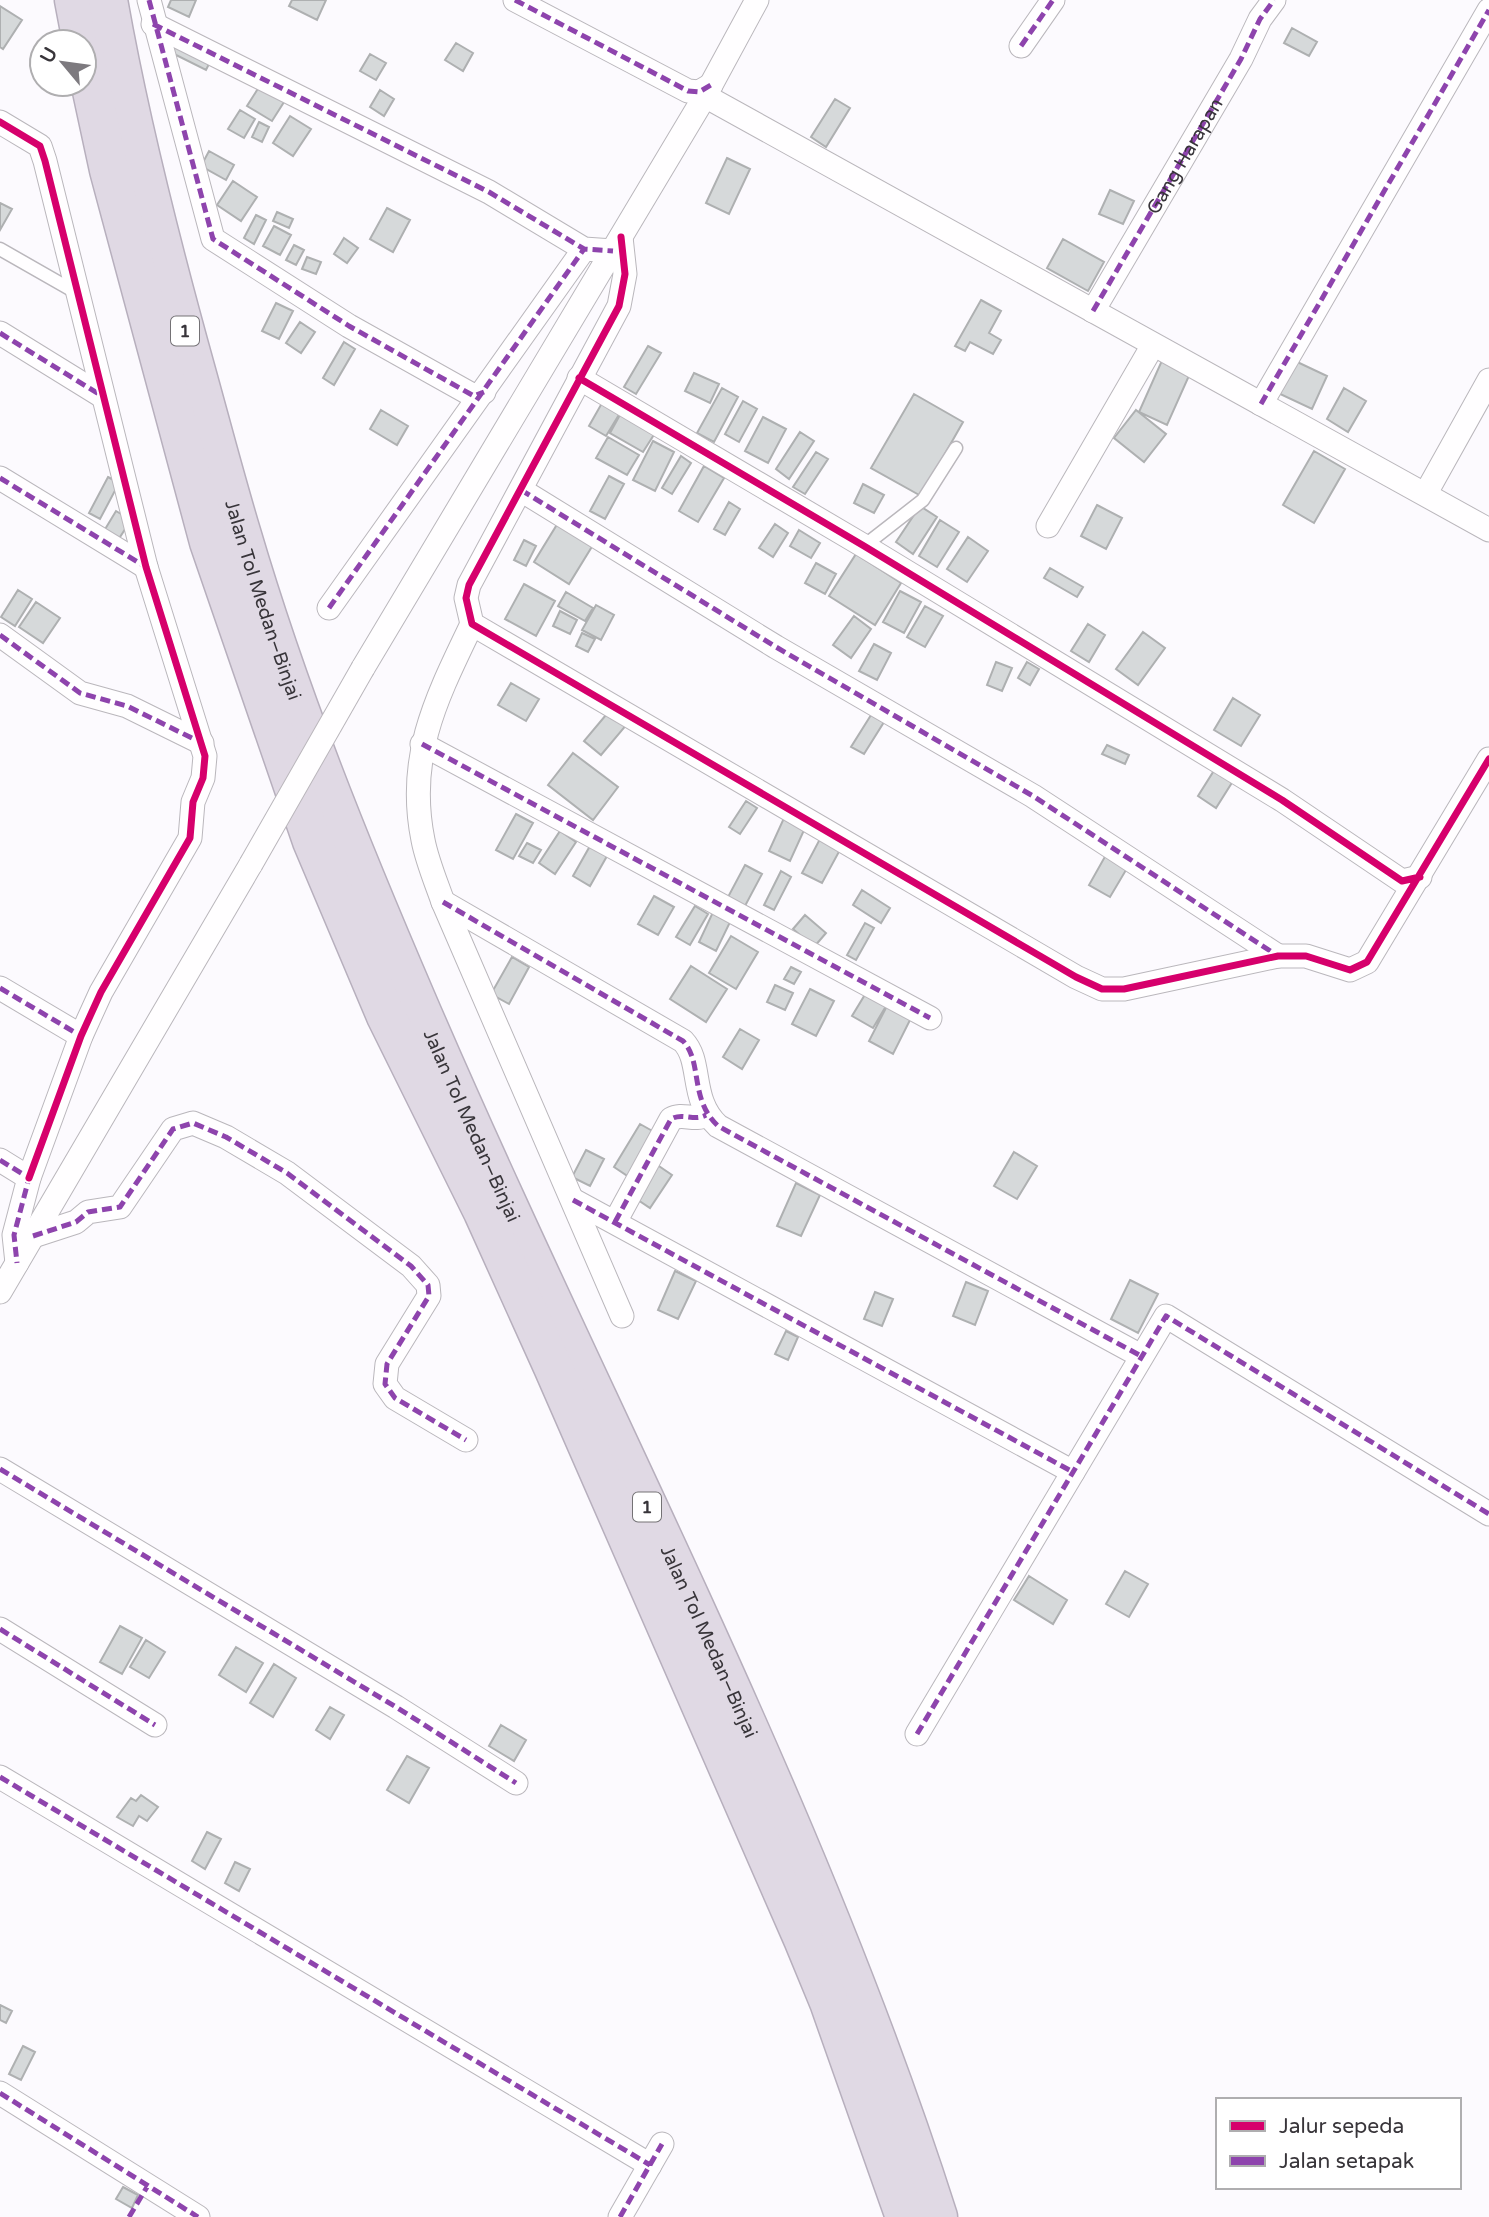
<svg xmlns="http://www.w3.org/2000/svg" width="1489" height="2217" viewBox="0 0 1489 2217" font-family="'Varela Round',sans-serif">
  <style>
    .building { fill: #d6d9da; stroke: #aeb0b1; stroke-width: 2 }
    .lines { fill: none; stroke-linecap: round; stroke-linejoin: round }
    .service-casing { stroke: #bab7bc; stroke-width: 15 }
    .minor-casing { stroke: #bab7bc; stroke-width: 25 }
    .motorway-casing { stroke: #b7afbd; stroke-width: 41 }
    .service { stroke: #fffeff; stroke-width: 12 }
    .minor { stroke: #fffeff; stroke-width: 23 }
    .motorway { stroke: #e0d9e4; stroke-width: 38 }
    .minor-bridge-casing { stroke: #bab7bc; stroke-width: 25; stroke-linecap: butt }
    .minor-bridge { stroke: #fffeff; stroke-width: 23 }
    .quiet { stroke: #8e44ad; stroke-width: 5; stroke-dasharray: 10 5; stroke-linecap: butt }
    .cycleway-casing { stroke: #fff; stroke-width: 11 }
    .cycleway { stroke: #d6006c; stroke-width: 7 }
    .labels { text-anchor: middle; stroke-width: 5; stroke-linejoin: round; paint-order: stroke }
    .shield { fill: #fff; stroke: #747275; stroke-width: 2 }
    .shield-label { font-size: 18px; font-weight: bold; fill: #38353a }
    .street-label { font-size: 19px; fill: #38353a; stroke: #fff }
  </style>
  <rect width="100%" height="100%" fill="#fcfafe"/>
  <path class="building" d="M 171,0 L 196,0 L 189,17 L 168,7 Z
    M 292,0 L 326,0 L 317,20 L 289,6 Z
    M 0,6 L 22,20 L 3,49 L 0,47 Z
    M 1292,28 L 1317,42 L 1309,56 L 1284,43 Z
    M 177,43 L 211,60 L 206,70 L 172,53 Z
    M 456,43 L 473,53 L 463,71 L 445,60 Z
    M 370,54 L 386,63 L 376,80 L 360,71 Z
    M 259,87 L 284,102 L 272,121 L 247,106 Z
    M 380,90 L 394,99 L 384,116 L 370,107 Z
    M 835,99 L 850,108 L 826,147 L 811,137 Z
    M 240,110 L 255,119 L 244,138 L 228,129 Z
    M 290,116 L 311,129 L 293,156 L 273,143 Z
    M 259,122 L 269,127 L 262,142 L 252,137 Z
    M 209,151 L 234,165 L 226,180 L 201,166 Z
    M 727,158 L 750,169 L 729,214 L 706,203 Z
    M 233,181 L 257,197 L 241,221 L 217,205 Z
    M 1110,190 L 1134,201 L 1123,224 L 1099,214 Z
    M 0,203 L 12,209 L 0,230 Z
    M 387,208 L 410,220 L 393,252 L 370,239 Z
    M 277,212 L 293,219 L 289,228 L 273,221 Z
    M 256,215 L 266,220 L 254,244 L 244,238 Z
    M 274,226 L 291,235 L 280,255 L 263,246 Z
    M 344,238 L 358,248 L 347,263 L 334,254 Z
    M 1063,239 L 1104,262 L 1088,291 L 1047,268 Z
    M 294,245 L 304,250 L 296,265 L 286,260 Z
    M 307,257 L 321,262 L 316,274 L 302,269 Z
    M 981,300 L 1001,311 L 989,333 L 1001,340 L 993,354 L 970,342 L 965,351 L 955,346 Z
    M 276,303 L 293,311 L 279,339 L 262,331 Z
    M 300,322 L 315,332 L 301,353 L 286,343 Z
    M 344,342 L 355,349 L 334,385 L 323,378 Z
    M 648,346 L 661,353 L 636,394 L 624,387 Z
    M 1164,356 L 1192,369 L 1167,425 L 1139,412 Z
    M 1293,360 L 1327,376 L 1312,409 L 1278,393 Z
    M 694,373 L 719,384 L 710,403 L 685,391 Z
    M 722,388 L 738,397 L 714,442 L 697,433 Z
    M 1344,388 L 1366,401 L 1348,432 L 1327,419 Z
    M 914,394 L 963,422 L 921,496 L 871,468 Z
    M 743,401 L 757,409 L 739,442 L 725,434 Z
    M 602,403 L 620,413 L 606,436 L 589,426 Z
    M 381,410 L 408,426 L 397,445 L 370,429 Z
    M 1136,410 L 1166,434 L 1144,462 L 1114,438 Z
    M 621,413 L 655,433 L 643,452 L 610,433 Z
    M 763,417 L 786,429 L 768,463 L 745,451 Z
    M 800,432 L 814,441 L 789,479 L 776,469 Z
    M 608,437 L 639,455 L 627,475 L 596,458 Z
    M 653,441 L 674,452 L 655,491 L 633,480 Z
    M 1314,451 L 1345,469 L 1314,523 L 1283,505 Z
    M 816,452 L 828,459 L 805,494 L 793,487 Z
    M 681,456 L 691,463 L 672,494 L 662,488 Z
    M 704,466 L 724,478 L 698,522 L 679,511 Z
    M 609,476 L 624,484 L 605,519 L 590,511 Z
    M 108,477 L 119,483 L 100,519 L 89,513 Z
    M 863,484 L 884,495 L 874,513 L 854,503 Z
    M 729,502 L 740,509 L 725,535 L 714,529 Z
    M 1097,505 L 1122,518 L 1106,549 L 1081,536 Z
    M 920,506 L 937,517 L 913,554 L 896,542 Z
    M 116,511 L 131,520 L 118,540 L 104,531 Z
    M 561,518 L 596,540 L 569,584 L 534,562 Z
    M 940,520 L 959,532 L 937,567 L 919,556 Z
    M 775,524 L 788,533 L 773,557 L 759,548 Z
    M 799,530 L 820,543 L 811,558 L 790,546 Z
    M 968,537 L 988,551 L 967,582 L 947,569 Z
    M 524,540 L 536,546 L 526,566 L 514,560 Z
    M 856,554 L 901,583 L 875,625 L 829,596 Z
    M 816,563 L 836,574 L 825,594 L 805,583 Z
    M 1050,568 L 1083,587 L 1077,597 L 1044,578 Z
    M 524,584 L 555,601 L 536,636 L 505,619 Z
    M 18,590 L 32,599 L 15,626 L 1,617 Z
    M 900,591 L 921,602 L 904,633 L 883,622 Z
    M 566,592 L 593,608 L 585,621 L 558,606 Z
    M 36,602 L 60,618 L 43,643 L 19,627 Z
    M 596,605 L 614,615 L 601,640 L 582,630 Z
    M 925,606 L 943,616 L 925,647 L 907,637 Z
    M 560,611 L 577,620 L 570,634 L 553,626 Z
    M 854,616 L 871,629 L 851,658 L 833,645 Z
    M 1088,624 L 1105,635 L 1089,662 L 1071,651 Z
    M 1143,632 L 1165,648 L 1138,685 L 1116,669 Z
    M 582,633 L 595,639 L 588,652 L 576,646 Z
    M 874,644 L 891,653 L 877,680 L 859,671 Z
    M 996,662 L 1012,668 L 1002,691 L 987,685 Z
    M 1027,662 L 1039,669 L 1030,685 L 1018,678 Z
    M 511,683 L 539,699 L 526,721 L 498,705 Z
    M 1233,698 L 1260,715 L 1241,746 L 1214,730 Z
    M 611,709 L 628,723 L 601,755 L 584,741 Z
    M 871,715 L 884,722 L 864,754 L 851,747 Z
    M 1107,745 L 1129,755 L 1125,764 L 1102,754 Z
    M 573,753 L 618,787 L 593,820 L 548,785 Z
    M 1215,769 L 1233,781 L 1216,808 L 1198,796 Z
    M 746,801 L 757,808 L 740,834 L 729,827 Z
    M 516,814 L 533,823 L 513,859 L 496,850 Z
    M 784,818 L 805,828 L 790,861 L 769,851 Z
    M 560,831 L 576,842 L 555,874 L 539,863 Z
    M 821,837 L 841,848 L 822,883 L 802,873 Z
    M 527,843 L 541,850 L 533,863 L 519,856 Z
    M 590,846 L 607,856 L 590,886 L 573,876 Z
    M 1107,853 L 1129,865 L 1110,897 L 1089,885 Z
    M 745,865 L 762,874 L 745,906 L 728,897 Z
    M 781,871 L 791,877 L 774,910 L 764,905 Z
    M 862,890 L 890,908 L 881,923 L 853,905 Z
    M 654,896 L 674,907 L 658,935 L 638,924 Z
    M 695,906 L 708,914 L 690,945 L 676,937 Z
    M 714,910 L 732,918 L 716,951 L 699,942 Z
    M 805,915 L 826,933 L 814,947 L 793,929 Z
    M 865,923 L 874,928 L 856,960 L 847,955 Z
    M 731,936 L 758,952 L 736,989 L 709,973 Z
    M 512,957 L 529,967 L 509,1004 L 491,994 Z
    M 691,966 L 727,989 L 706,1022 L 670,999 Z
    M 791,967 L 801,972 L 794,984 L 784,979 Z
    M 775,985 L 793,993 L 785,1010 L 767,1002 Z
    M 869,988 L 889,1001 L 873,1028 L 852,1016 Z
    M 810,989 L 834,1001 L 816,1036 L 792,1024 Z
    M 890,1000 L 914,1012 L 893,1054 L 869,1041 Z
    M 740,1029 L 759,1040 L 742,1069 L 723,1057 Z
    M 640,1124 L 656,1133 L 629,1177 L 614,1167 Z
    M 586,1150 L 604,1159 L 590,1186 L 572,1177 Z
    M 1014,1152 L 1037,1166 L 1017,1199 L 994,1186 Z
    M 653,1162 L 672,1175 L 650,1208 L 632,1196 Z
    M 796,1183 L 820,1195 L 801,1236 L 777,1226 Z
    M 675,1271 L 696,1281 L 678,1319 L 658,1310 Z
    M 1130,1280 L 1158,1294 L 1138,1333 L 1111,1319 Z
    M 966,1282 L 988,1291 L 975,1325 L 953,1316 Z
    M 875,1292 L 893,1299 L 882,1326 L 864,1319 Z
    M 786,1331 L 798,1337 L 788,1360 L 775,1354 Z
    M 1125,1571 L 1148,1584 L 1129,1617 L 1106,1604 Z
    M 1029,1576 L 1067,1600 L 1053,1624 L 1014,1600 Z
    M 120,1626 L 142,1638 L 122,1674 L 100,1662 Z
    M 146,1640 L 165,1652 L 149,1678 L 130,1667 Z
    M 236,1647 L 263,1663 L 246,1692 L 219,1675 Z
    M 274,1664 L 296,1678 L 273,1717 L 250,1703 Z
    M 330,1707 L 344,1715 L 330,1739 L 316,1730 Z
    M 501,1725 L 526,1740 L 514,1761 L 489,1746 Z
    M 407,1756 L 429,1768 L 409,1803 L 387,1790 Z
    M 141,1795 L 158,1807 L 147,1821 L 139,1816 L 133,1826 L 117,1817 L 131,1798 L 136,1801 Z
    M 207,1832 L 221,1839 L 205,1869 L 192,1861 Z
    M 235,1862 L 250,1869 L 239,1891 L 225,1883 Z
    M 0,2005 L 12,2011 L 6,2023 L 0,2020 Z
    M 23,2046 L 35,2052 L 21,2080 L 9,2074 Z
    M 123,2187 L 138,2195 L 132,2208 L 116,2199 Z"/>
  <g class="lines">
    <defs>
      <path id="service" d="M 0,249 L 77,293
        M 864,546 L 923,500 L 956,448"/>
      <g id="minor">
        <path d="M 149,0 L 213,239 L 349,326 L 474,396 L 484,392"/>
        <path d="M 515,0 L 688,91 L 699,92 L 711,85"/>
        <path d="M 153,24 L 489,192 L 584,249 L 613,251"/>
        <path d="M 1021,46 L 1053,0"/>
        <path d="M 705,96 L 1489,530"/>
        <path d="M 0,122 L 40,146 L 45,161 L 146,567 L 205,756 L 203,778 L 193,802 L 190,838 L 101,992 L 81,1036 L 29,1178"/>
        <path d="M 621,237 L 625,274 L 619,306 L 469,585 L 466,598 L 472,624 L 1076,977 L 1102,989 L 1124,989 L 1278,956 L 1306,956 L 1350,970 L 1367,962 L 1489,759"/>
        <path id="s1" d="M 1093,311 L 1241,59 L 1260,19 L 1274,0"/>
        <path d="M 0,333 L 102,396"/>
        <path d="M 579,378 L 864,546 L 1282,800 L 1402,881 L 1420,877"/>
        <path d="M 1261,404 L 1489,10"/>
        <path d="M 0,478 L 146,567"/>
        <path d="M 521,490 L 776,647 L 1033,796 L 1278,956"/>
        <path d="M 1426,493 L 1489,380"/>
        <path d="M 1048,526 L 1153,345"/>
        <path d="M 329,608 L 584,249"/>
        <path d="M 472,624 C 437,697 406,756 423,840 C 427,861 436,882 443,902 L 622,1316"/>
        <path d="M 0,635 L 80,693 L 127,706 L 202,743"/>
        <path d="M 363,668 L 705,96 L 757,0"/>
        <path d="M 422,744 L 930,1018"/>
        <path d="M 443,902 L 683,1041 C 703,1062 689,1099 718,1126 L 1141,1356"/>
        <path d="M 0,988 L 81,1036"/>
        <path d="M 0,1160 L 29,1178 L 14,1235 L 17,1263"/>
        <path d="M 573,1200 L 1073,1472"/>
        <path d="M 615,1222 L 671,1119 C 683,1112 694,1122 706,1115"/>
        <path d="M 33,1236 L 76,1222 L 88,1212 L 120,1207 L 173,1129 L 193,1123 L 226,1137 L 287,1173 L 411,1266 L 428,1285 L 429,1296 L 387,1364 L 385,1384 L 395,1398 L 466,1440"/>
        <path d="M 0,1292 L 251,864"/>
        <path d="M 0,1469 L 396,1707 L 516,1783"/>
        <path d="M 0,1629 L 155,1725"/>
        <path d="M 917,1734 L 1166,1316 L 1489,1514"/>
        <path d="M 0,1777 L 650,2165"/>
        <path d="M 0,2093 L 198,2217"/>
        <path d="M 620,2217 L 662,2144"/>
      </g>
      <g id="motorway">
        <path d="M 74,0 L 82,42"/>
        <path id="s2" d="M 108,0 C 130,125 162,249 196,371 C 211,425 225,479 241,532 C 288,692 351,848 417,1001 C 591,1406 804,1796 938,2217"/>
        <path d="M 84,54 L 109,170 L 209,542 L 312,841 L 386,1016 L 483,1212 L 553,1367 L 803,1939 L 829,2002 L 905,2217"/>
      </g>
    </defs>
    <use href="#service" class="service-casing"/>
    <use href="#minor" class="minor-casing"/>
    <use href="#motorway" class="motorway-casing"/>
    <use href="#service" class="service"/>
    <use href="#minor" class="minor"/>
    <use href="#motorway" class="motorway"/>
    <defs>
      <path id="minor-bridge" d="M 251,864 L 363,668"/>
    </defs>
    <use href="#minor-bridge" class="minor-bridge-casing"/>
    <use href="#minor-bridge" class="minor-bridge"/>
    <path class="quiet" d="M 149,0 L 213,239 L 349,326 L 474,396 L 484,392
      M 515,0 L 688,91 L 699,92 L 711,85
      M 153,24 L 489,192 L 584,249 L 613,251
      M 1021,46 L 1053,0
      M 1093,311 L 1241,59 L 1260,19 L 1274,0
      M 0,333 L 102,396
      M 1261,404 L 1489,10
      M 0,478 L 146,567
      M 521,490 L 776,647 L 1033,796 L 1278,956
      M 329,608 L 584,249
      M 0,635 L 80,693 L 127,706 L 202,743
      M 422,744 L 930,1018
      M 443,902 L 683,1041 C 703,1062 689,1099 718,1126 L 1141,1356
      M 0,988 L 81,1036
      M 0,1160 L 29,1178 L 14,1235 L 17,1263
      M 573,1200 L 1073,1472
      M 615,1222 L 671,1119 C 683,1112 694,1122 706,1115
      M 33,1236 L 76,1222 L 88,1212 L 120,1207 L 173,1129 L 193,1123 L 226,1137 L 287,1173 L 411,1266 L 428,1285 L 429,1296 L 387,1364 L 385,1384 L 395,1398 L 466,1440
      M 0,1469 L 396,1707 L 516,1783
      M 0,1629 L 155,1725
      M 917,1734 L 1166,1316 L 1489,1514
      M 0,1777 L 650,2165
      M 0,2093 L 198,2217
      M 129,2217 L 147,2187
      M 620,2217 L 662,2144"/>
    <defs>
      <path id="cycleway" d="M 0,122 L 40,146 L 45,161 L 146,567 L 205,756 L 203,778 L 193,802 L 190,838 L 101,992 L 81,1036 L 29,1178
        M 621,237 L 625,274 L 619,306 L 469,585 L 466,598 L 472,624 L 1076,977 L 1102,989 L 1124,989 L 1278,956 L 1306,956 L 1350,970 L 1367,962 L 1489,759
        M 579,378 L 864,546 L 1282,800 L 1402,881 L 1420,877"/>
    </defs>
    <use href="#cycleway" class="cycleway-casing"/>
    <use href="#cycleway" class="cycleway"/>
  </g>
  <g class="labels">
    <g class="shield">
      <rect x="171" y="316.5" width="28" height="29" rx="5"/>
      <rect x="633" y="1492.5" width="28" height="29" rx="5"/>
    </g>
    <g class="shield-label">
      <text x="185" y="337">1</text>
      <text x="647" y="1513">1</text>
    </g>
    <g class="street-label">
      <text dy="7" stroke="none"><textPath href="#s1" startOffset="180">Gang Harapan</textPath></text>
      <text dy="7" stroke="none"><textPath href="#s2" startOffset="620">Jalan Tol Medan–Binjai</textPath></text>
      <text dy="7" stroke="none"><textPath href="#s2" startOffset="1186">Jalan Tol Medan–Binjai</textPath></text>
      <text dy="7" stroke="none"><textPath href="#s2" startOffset="1754">Jalan Tol Medan–Binjai</textPath></text>
    </g>
  </g>
  <rect x="1216" y="2098" width="245" height="91" fill="#ffffff" stroke="#afaeb0" stroke-width="2"/>
  <rect x="1230" y="2121" width="35" height="10" fill="#d6006c" stroke="#afaeb0" stroke-width="2"/>
  <text x="1279" y="2133" font-size="21" fill="#38353a">Jalur sepeda</text>
  <rect x="1230" y="2156" width="35" height="10" fill="#8e44ad" stroke="#afaeb0" stroke-width="2"/>
  <text x="1279" y="2168" font-size="21" fill="#38353a">Jalan setapak</text>
  <g transform="translate(63 63) rotate(299)"><circle r="33" fill="#ffffff" stroke="#afaeb0" stroke-width="2"/>
  <path d="M0-5L12 26L0 18L-12 26Z" fill="#7d7a7f"/>
  <text y="-10" font-size="19" font-weight="bold" text-anchor="middle" fill="#38353a">U</text>
  </g>
</svg>
